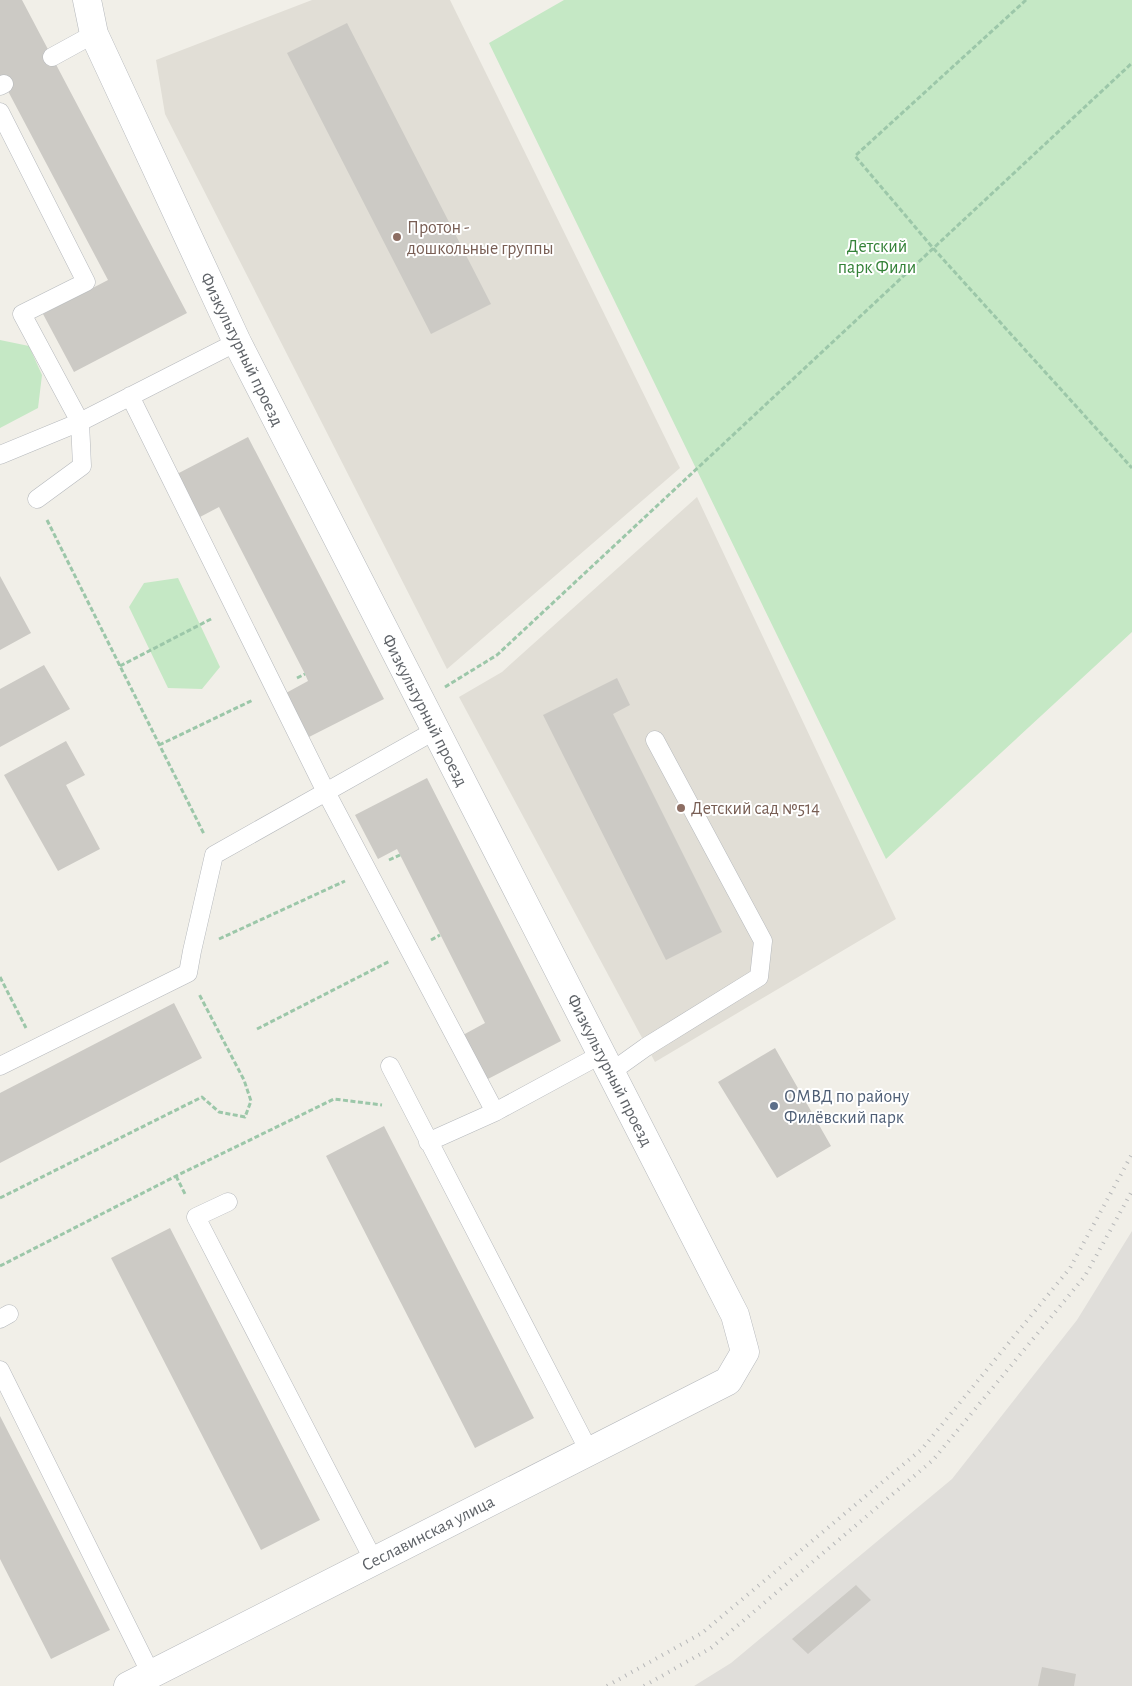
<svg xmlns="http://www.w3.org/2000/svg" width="1132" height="1686" viewBox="0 0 1132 1686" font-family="'Alegreya Sans',sans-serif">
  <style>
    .industrial { fill: #e0deda }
    .education { fill: #e1ded6 }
    .green { fill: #c5e8c5 }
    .building { fill: #cccac5 }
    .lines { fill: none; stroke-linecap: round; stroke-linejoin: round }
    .lane-casing { stroke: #b5b8bc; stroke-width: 19 }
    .street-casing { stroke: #b5b8bc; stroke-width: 29 }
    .path { stroke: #9cc7a9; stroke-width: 3; stroke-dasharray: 5 2.5; stroke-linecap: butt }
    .lane { stroke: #fff; stroke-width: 18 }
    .street { stroke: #fff; stroke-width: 28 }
    .rail { stroke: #b6b7b8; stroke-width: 4; stroke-dasharray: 1 6; stroke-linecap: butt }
    .education-dot { fill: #8d6e63; stroke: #fff; stroke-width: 2 }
    .service-dot { fill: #5c6f8a; stroke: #fff; stroke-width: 2 }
    .labels { text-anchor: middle; stroke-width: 4; stroke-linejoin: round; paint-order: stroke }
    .education-label { font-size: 18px; fill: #785e54; stroke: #fff; text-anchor: start }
    .park-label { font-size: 18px; fill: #348238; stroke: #fff }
    .street-label { font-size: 18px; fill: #5f6368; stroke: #fff }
    .service-label { font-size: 18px; fill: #4e5e75; stroke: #fff; text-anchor: start }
  </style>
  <rect width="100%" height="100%" fill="#f1efe8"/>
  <path class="industrial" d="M 1132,1231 L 1132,1686 L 694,1686 L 731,1663 L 952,1479 L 1077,1320 Z"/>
  <path class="education" d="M 312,0 L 450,0 L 680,468 L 447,669 L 165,114 L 156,60 Z
    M 697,497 L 896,919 L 655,1062 L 459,697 L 502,672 Z"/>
  <path class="green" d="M 564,0 L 1132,0 L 1132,632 L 886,859 L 489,43 Z
    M 0,340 L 29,346 L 42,375 L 38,408 L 0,428 Z
    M 178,578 L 220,667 L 202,689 L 168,688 L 129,607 L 144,583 Z"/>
  <path class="building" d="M 0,0 L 22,0 L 187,313 L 74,372 L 43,314 L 108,280 L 0,76 Z
    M 347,23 L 491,304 L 431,334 L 287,53 Z
    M 248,437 L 384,699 L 309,737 L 286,693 L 308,681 L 305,674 L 219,507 L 200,517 L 177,474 Z
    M 0,576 L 31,633 L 0,650 Z
    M 44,665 L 70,709 L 0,747 L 0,689 Z
    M 617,678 L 630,705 L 613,714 L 722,932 L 666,960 L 543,715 Z
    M 66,741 L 85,775 L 66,785 L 100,849 L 58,871 L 4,775 Z
    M 427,778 L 561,1041 L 486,1080 L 463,1035 L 485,1023 L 397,849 L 378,859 L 355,815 Z
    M 174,1003 L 202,1058 L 0,1163 L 0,1093 Z
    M 775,1048 L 831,1146 L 777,1178 L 718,1082 Z
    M 384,1126 L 534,1418 L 475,1448 L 326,1156 Z
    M 170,1228 L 320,1520 L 261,1550 L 111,1258 Z
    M 0,1416 L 110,1630 L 51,1659 L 0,1559 Z
    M 856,1585 L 871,1600 L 808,1654 L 792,1639 Z
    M 1042,1667 L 1076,1674 L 1074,1686 L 1038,1686 Z"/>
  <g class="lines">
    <defs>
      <path id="lane" d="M 52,57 L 94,34
        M 0,86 L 4,84
        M 0,112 L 86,282 L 22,314 L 80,422 L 82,466 L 37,499
        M 130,396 L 326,792 L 495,1112
        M 0,455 L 80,422 L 237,342
        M 0,1066 L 188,973 L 192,951 L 214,855 L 436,730
        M 390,1066 L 589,1451
        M 611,1072 L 646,1047 L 759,977 L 763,941 L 655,740
        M 428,1142 L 495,1112 L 602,1054
        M 228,1202 L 196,1217 L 374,1561
        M 0,1319 L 9,1314
        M 0,1370 L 151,1674"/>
      <path id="street" d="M 87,0 L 94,34 L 237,342 L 735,1315 L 745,1352 L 728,1381 L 128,1686"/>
    </defs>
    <use href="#lane" class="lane-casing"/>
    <use href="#street" class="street-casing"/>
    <path class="path" d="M 1026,0 L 855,156 L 933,248 L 1132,468
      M 47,520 L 204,834
      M 120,666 L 213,618
      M 297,678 L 305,674
      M 445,687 L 497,655 L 1132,63
      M 159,745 L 253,700
      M 389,860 L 400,855
      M 219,939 L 345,881
      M 431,940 L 440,935
      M 0,977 L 26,1028
      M 257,1029 L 390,961
      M 176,1176 L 186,1196
      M 0,1198 L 202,1097 L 219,1112 L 245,1117 L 251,1101 L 244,1080 L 199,994
      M 0,1266 L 176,1176 L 334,1099 L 382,1105"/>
    <use href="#lane" class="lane"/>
    <use href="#street" class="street"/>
    <path class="rail" d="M 607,1686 L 702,1633 L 922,1449 L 1070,1268 L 1132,1154
      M 644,1686 L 711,1648 L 933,1460 L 1085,1276 L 1132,1191"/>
  </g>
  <g class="education-dot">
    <circle cx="397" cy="237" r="5"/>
    <circle cx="681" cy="808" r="5"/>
  </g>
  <circle class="service-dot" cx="774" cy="1106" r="5"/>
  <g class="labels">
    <g class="education-label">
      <text x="407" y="233">Протон -<tspan x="407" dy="21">дошкольные группы</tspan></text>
      <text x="691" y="814">Детский сад №514</text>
    </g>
    <g class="park-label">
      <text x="877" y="252">Детский<tspan x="877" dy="21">парк Фили</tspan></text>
    </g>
    <g class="street-label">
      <text transform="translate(242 349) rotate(64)" y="6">Физкультурный проезд</text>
      <text transform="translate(425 710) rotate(63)" y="6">Физкультурный проезд</text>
      <text transform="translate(610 1070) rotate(63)" y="6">Физкультурный проезд</text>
      <text transform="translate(428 1533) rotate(-27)" y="6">Сеславинская улица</text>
    </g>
    <g class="service-label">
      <text x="784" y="1102">ОМВД по району<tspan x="784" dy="21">Филёвский парк</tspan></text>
    </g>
  </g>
</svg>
